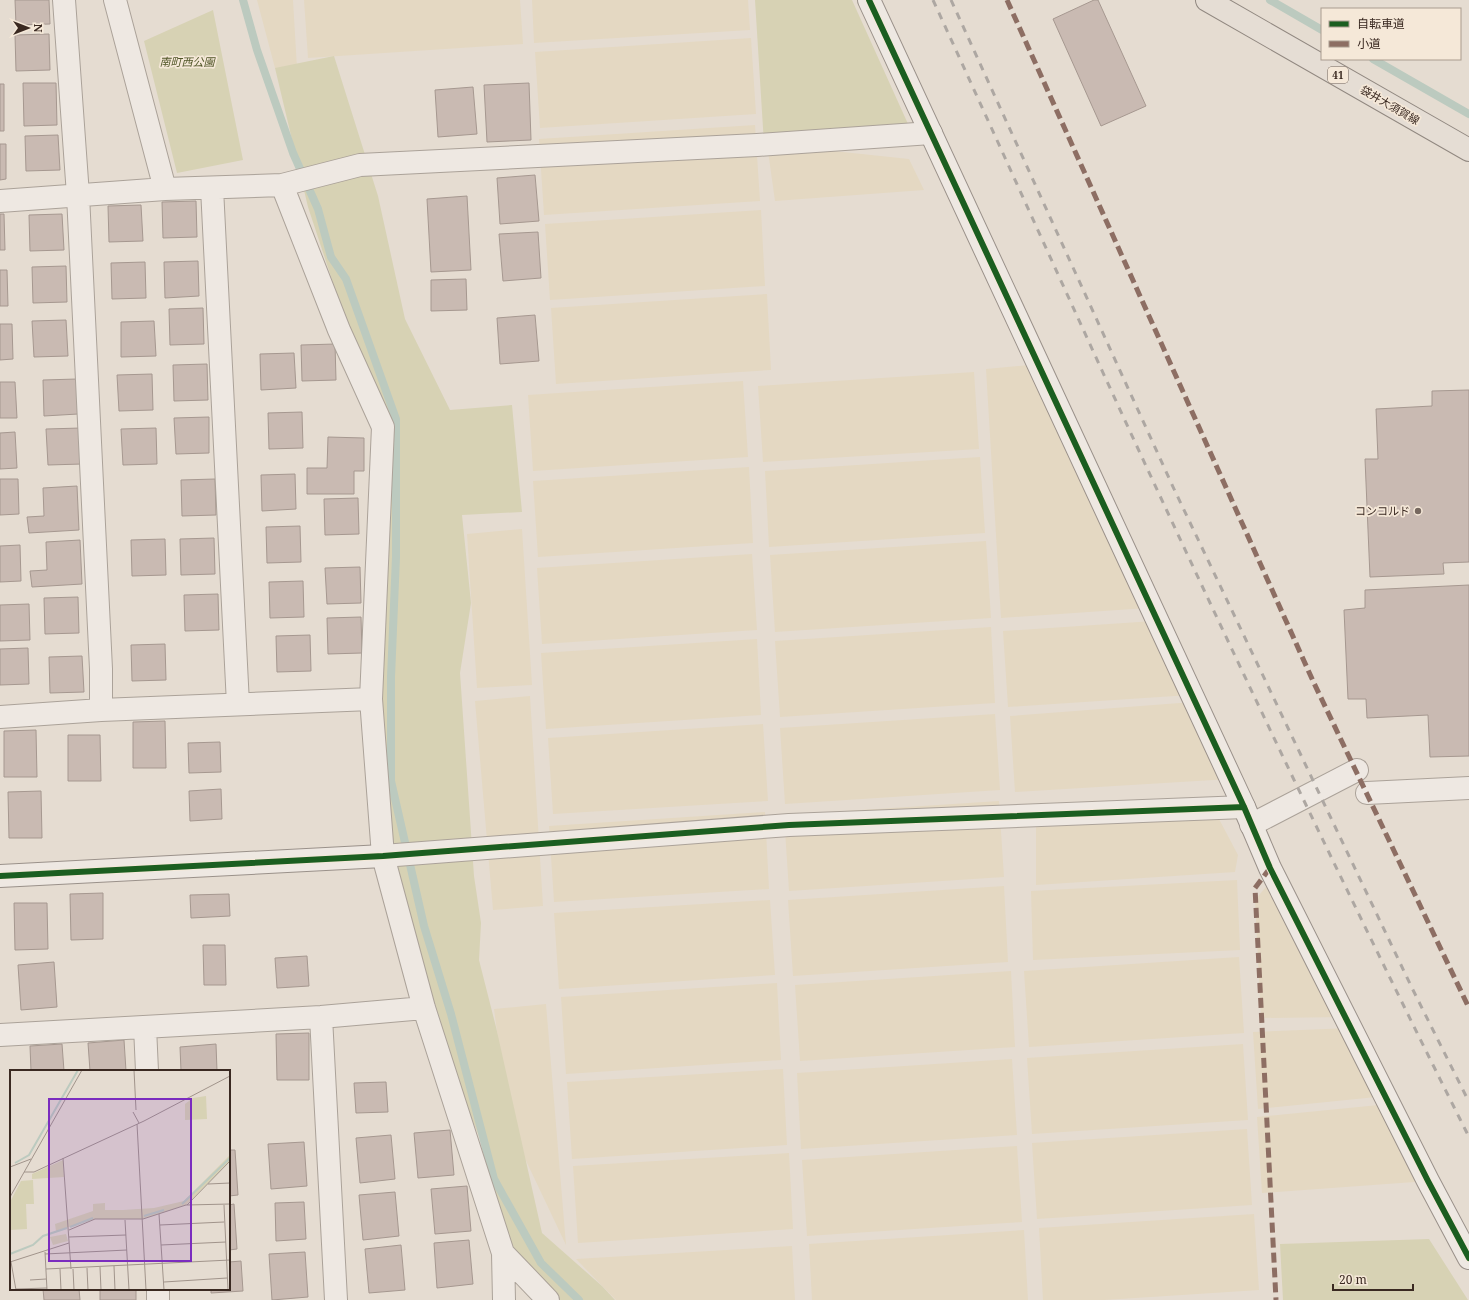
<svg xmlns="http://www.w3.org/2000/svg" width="1469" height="1300" viewBox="0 0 1469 1300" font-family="'Noto Serif','Noto Sans JP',serif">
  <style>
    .farmland { fill: #e4d8c2 }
    .green { fill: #d7d2b4 }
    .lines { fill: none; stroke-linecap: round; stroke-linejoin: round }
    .stream { stroke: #bccabf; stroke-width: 8 }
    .building { fill: #c9bab2; stroke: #a69890 }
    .street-casing { stroke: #aba299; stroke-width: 24 }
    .secondary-casing { stroke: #9a918a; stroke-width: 24 }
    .primary-casing { stroke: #918880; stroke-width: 24 }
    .street { stroke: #eee8e2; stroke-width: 22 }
    .secondary { stroke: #eee8e2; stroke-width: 22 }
    .primary { stroke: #e5ddd4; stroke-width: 22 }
    .rail { stroke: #ada7a2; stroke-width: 3; stroke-dasharray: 7 7; stroke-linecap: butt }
    .quiet { stroke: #8d6e63; stroke-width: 5; stroke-dasharray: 10 5; stroke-linecap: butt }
    .cycleway-casing { stroke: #f5e8d8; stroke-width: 8 }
    .cycleway { stroke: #1b5e20; stroke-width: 6 }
    .poi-dot { fill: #76685f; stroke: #f5e8d8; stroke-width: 1.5 }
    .labels { text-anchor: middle; stroke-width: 3.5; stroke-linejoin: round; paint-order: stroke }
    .shield { fill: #f5e8d8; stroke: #726258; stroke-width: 1 }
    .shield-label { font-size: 10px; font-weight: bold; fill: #3a2921 }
    .park-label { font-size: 11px; font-style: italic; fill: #515628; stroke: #f5e8d8 }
    .street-label { font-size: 11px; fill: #3a2921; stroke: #f5e8d8 }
    .poi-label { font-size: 11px; fill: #3a2921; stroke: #f5e8d8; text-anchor: end }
    .inset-river { fill: none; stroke: #bccabf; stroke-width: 2 }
    .inset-road { fill: none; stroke: #a1948b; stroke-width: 1 }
    .view { fill: #7b2cbf; fill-opacity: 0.15; stroke: #7b2cbf; stroke-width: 2 }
    .inset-edge { fill: none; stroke: #3a2921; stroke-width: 2 }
  </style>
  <rect width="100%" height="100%" fill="#e5dcd1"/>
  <path class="farmland" d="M 257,0 L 293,0 L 297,68 L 275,68 Z
    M 304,0 L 520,0 L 523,44 L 308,58 Z
    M 532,0 L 748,0 L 750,30 L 534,43 Z
    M 751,38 L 756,114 L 540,128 L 535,52 Z
    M 755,125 L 760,201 L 544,215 L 539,139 Z
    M 767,144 L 909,159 L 924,190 L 775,201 Z
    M 761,210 L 765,286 L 550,300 L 545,224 Z
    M 767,294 L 771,370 L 556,384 L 551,308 Z
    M 1030,365 L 1147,608 L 1001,618 L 986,369 Z
    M 974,372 L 979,449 L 763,462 L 758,386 Z
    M 743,381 L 748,457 L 533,471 L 528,395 Z
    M 980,457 L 985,533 L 769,547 L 765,471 Z
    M 749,467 L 753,543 L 538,557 L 533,481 Z
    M 522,529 L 532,685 L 477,688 L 467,534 Z
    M 986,541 L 991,618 L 775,632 L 770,555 Z
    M 752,554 L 757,630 L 542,644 L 537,568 Z
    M 1154,621 L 1190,695 L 1008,707 L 1003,631 Z
    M 991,627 L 995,703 L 780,717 L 775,641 Z
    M 757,639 L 761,715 L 546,729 L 541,653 Z
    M 530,696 L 543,906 L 493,910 L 475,701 Z
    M 1193,702 L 1230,779 L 1015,792 L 1010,716 Z
    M 995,714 L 1000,790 L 785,804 L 780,728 Z
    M 763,724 L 768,801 L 553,814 L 548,738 Z
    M 999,801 L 1004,877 L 789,891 L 784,815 Z
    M 765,812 L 769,889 L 554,902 L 549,826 Z
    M 1219,819 L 1238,855 L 1235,872 L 1036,885 L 1036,827 Z
    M 1237,880 L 1240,950 L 1033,960 L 1031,891 Z
    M 1270,882 L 1345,1017 L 1261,1018 L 1255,900 Z
    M 1004,886 L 1008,962 L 793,976 L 788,900 Z
    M 770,900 L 775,975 L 559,989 L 554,913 Z
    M 1239,957 L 1244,1033 L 1029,1047 L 1024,971 Z
    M 1011,971 L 1015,1047 L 800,1061 L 795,985 Z
    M 777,983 L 781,1060 L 566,1074 L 561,997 Z
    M 546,1004 L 566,1245 L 510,1127 L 494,1009 Z
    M 1351,1028 L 1386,1096 L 1258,1109 L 1253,1032 Z
    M 1243,1044 L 1248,1120 L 1032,1134 L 1027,1058 Z
    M 1012,1059 L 1017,1135 L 801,1149 L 797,1073 Z
    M 783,1069 L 787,1145 L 572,1159 L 567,1082 Z
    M 1389,1104 L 1428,1181 L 1262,1193 L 1257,1117 Z
    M 1247,1129 L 1252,1205 L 1037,1219 L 1032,1143 Z
    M 1017,1146 L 1022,1222 L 807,1236 L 802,1160 Z
    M 789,1153 L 793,1229 L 578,1243 L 573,1166 Z
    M 1254,1214 L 1259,1290 L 1104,1300 L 1043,1300 L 1039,1228 Z
    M 1024,1230 L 1028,1300 L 812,1300 L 809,1244 Z
    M 792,1246 L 795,1300 L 616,1300 L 576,1259 Z"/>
  <path class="green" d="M 755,0 L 852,0 L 913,135 L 764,144 Z
    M 213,10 L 243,160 L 177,173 L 144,41 Z
    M 334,56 L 378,196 L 405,319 L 450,410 L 512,405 L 522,512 L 462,515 L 471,603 L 460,673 L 474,876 L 481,923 L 479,960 L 496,1027 L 542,1233 L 602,1286 L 615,1300 L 549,1300 L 503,1253 L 489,1161 L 419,988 L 383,856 L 372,401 L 308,207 L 275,68 Z
    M 1429,1239 L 1468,1300 L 1283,1300 L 1280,1244 Z"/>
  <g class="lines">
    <path class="stream" d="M 243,0 L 257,50 L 293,153 L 318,209 L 331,257 L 346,279 L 396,419 L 396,557 L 391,677 L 391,781 L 424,926 L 451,1014 L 494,1179 L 541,1263 L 579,1300
      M 1270,0 L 1322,30
      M 1373,59 L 1469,114"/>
  </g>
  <path class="building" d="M 15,0 L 49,0 L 50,24 L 16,25 Z
    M 1094,0 L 1098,0 L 1146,106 L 1101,126 L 1053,19 Z
    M 49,34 L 50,70 L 16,71 L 15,35 Z
    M 23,83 L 56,83 L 57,125 L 24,126 Z
    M 529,83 L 531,140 L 487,142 L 484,85 Z
    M 0,84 L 4,84 L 4,131 L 0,131 Z
    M 473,87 L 477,134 L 438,137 L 435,90 Z
    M 58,135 L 60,170 L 26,171 L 25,136 Z
    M 0,144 L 6,144 L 6,179 L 0,180 Z
    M 535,175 L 539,221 L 500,224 L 497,178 Z
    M 467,196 L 471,270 L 431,272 L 427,199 Z
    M 196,201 L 197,237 L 163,238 L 162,202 Z
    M 141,205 L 143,241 L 109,242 L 108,206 Z
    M 0,214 L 4,214 L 5,250 L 0,250 Z
    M 62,214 L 64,250 L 30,251 L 29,215 Z
    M 538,232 L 541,278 L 503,281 L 499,234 Z
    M 198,261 L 199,296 L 165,298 L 164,262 Z
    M 145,262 L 146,298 L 112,299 L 111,263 Z
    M 66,266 L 67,302 L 33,303 L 32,267 Z
    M 0,270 L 7,270 L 8,306 L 0,306 Z
    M 466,279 L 467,310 L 431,311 L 431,280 Z
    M 203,308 L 204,344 L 170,345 L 169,309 Z
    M 535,315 L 539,361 L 500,364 L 497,318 Z
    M 66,320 L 68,356 L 34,357 L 32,321 Z
    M 154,321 L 156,356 L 121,357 L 121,322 Z
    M 0,324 L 12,324 L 13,359 L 0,360 Z
    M 335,344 L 336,380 L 302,381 L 301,345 Z
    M 294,353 L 296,388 L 261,390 L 260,354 Z
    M 207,364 L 208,400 L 174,401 L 173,365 Z
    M 152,374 L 153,410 L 119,411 L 117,375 Z
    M 77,379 L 78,414 L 44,416 L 43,380 Z
    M 0,382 L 15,382 L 17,418 L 0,418 Z
    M 1469,390 L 1469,562 L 1443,563 L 1444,574 L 1370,577 L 1365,459 L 1378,459 L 1376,409 L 1432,406 L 1432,391 Z
    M 302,412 L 303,448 L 269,449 L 268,413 Z
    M 209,417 L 209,453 L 176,454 L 174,418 Z
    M 81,428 L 82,464 L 48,465 L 46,429 Z
    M 156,428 L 157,464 L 123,465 L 121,429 Z
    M 15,432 L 17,468 L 0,469 L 0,433 Z
    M 328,437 L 364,438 L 364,471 L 354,471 L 354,494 L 307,494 L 307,468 L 327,468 Z
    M 295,474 L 296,509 L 262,511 L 261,475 Z
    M 0,479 L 18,479 L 19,514 L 0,515 Z
    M 215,479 L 216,515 L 182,516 L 181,480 Z
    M 77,486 L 79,530 L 29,533 L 27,517 L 44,516 L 43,488 Z
    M 358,498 L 359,534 L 325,535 L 324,499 Z
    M 300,526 L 301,562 L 267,563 L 266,527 Z
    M 214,538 L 215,574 L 181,575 L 180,539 Z
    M 165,539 L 166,575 L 132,576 L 131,540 Z
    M 80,540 L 82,584 L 32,587 L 30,571 L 47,570 L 46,542 Z
    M 20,545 L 21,581 L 0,582 L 0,546 Z
    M 360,567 L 361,603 L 327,604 L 325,568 Z
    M 303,581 L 304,617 L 270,618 L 269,582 Z
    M 1469,585 L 1469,756 L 1430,757 L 1428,715 L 1367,718 L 1366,699 L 1348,699 L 1344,610 L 1365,608 L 1365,590 Z
    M 218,594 L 219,630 L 185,631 L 184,595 Z
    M 78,597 L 79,633 L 45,634 L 44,598 Z
    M 29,604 L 30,640 L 0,641 L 0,605 Z
    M 361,617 L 362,653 L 328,654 L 327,618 Z
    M 310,635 L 311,671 L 277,672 L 276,636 Z
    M 165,644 L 166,680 L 132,681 L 131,645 Z
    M 28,648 L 29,684 L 0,685 L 0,649 Z
    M 82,656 L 84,692 L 50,693 L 49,657 Z
    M 165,721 L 166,768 L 133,768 L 133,722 Z
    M 36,730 L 37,777 L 4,777 L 4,731 Z
    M 68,735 L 100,735 L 101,781 L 68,781 Z
    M 220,742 L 221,772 L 189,773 L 188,743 Z
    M 221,789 L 222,819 L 190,821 L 189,791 Z
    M 41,791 L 42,838 L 9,838 L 8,792 Z
    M 103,893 L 103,939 L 71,940 L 70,894 Z
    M 229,894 L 230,916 L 191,918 L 190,895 Z
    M 14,903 L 47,903 L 48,949 L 15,950 Z
    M 203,945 L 225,945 L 226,985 L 204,985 Z
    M 307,956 L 309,986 L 277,988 L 275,958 Z
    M 54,962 L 57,1007 L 21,1010 L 18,965 Z
    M 309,1033 L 309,1080 L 277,1080 L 276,1034 Z
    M 124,1040 L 126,1071 L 90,1071 L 88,1043 Z
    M 62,1044 L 64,1071 L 31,1071 L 30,1046 Z
    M 216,1044 L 217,1071 L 181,1071 L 180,1047 Z
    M 386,1082 L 388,1112 L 356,1113 L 354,1083 Z
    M 450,1130 L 454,1175 L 418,1178 L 414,1133 Z
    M 391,1135 L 395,1179 L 360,1183 L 356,1138 Z
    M 304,1142 L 307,1186 L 271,1189 L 268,1144 Z
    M 229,1150 L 235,1150 L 238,1195 L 229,1196 Z
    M 467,1186 L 471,1231 L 435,1234 L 431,1189 Z
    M 395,1192 L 399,1236 L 363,1240 L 359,1195 Z
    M 304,1202 L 306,1239 L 276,1241 L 275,1203 Z
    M 234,1204 L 237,1249 L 229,1250 L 229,1205 Z
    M 469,1240 L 473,1284 L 437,1288 L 434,1243 Z
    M 401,1245 L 405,1290 L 369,1293 L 365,1249 Z
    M 305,1252 L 308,1297 L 272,1300 L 269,1254 Z
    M 241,1261 L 243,1291 L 211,1293 L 211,1289 L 229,1289 L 229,1262 Z
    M 43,1289 L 79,1289 L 80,1300 L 44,1300 Z
    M 100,1289 L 136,1289 L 136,1300 L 100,1300 Z"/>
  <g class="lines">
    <defs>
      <path id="street" d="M 64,0 L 78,195 L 101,669 L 101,710
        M 115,0 L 165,189
        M 282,185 L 339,330 L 383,427 L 371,699 L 383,856 L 424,1008 L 503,1253 L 504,1300
        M 212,188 L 238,704
        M 0,201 L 165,189 L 282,185 L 360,165 L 757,145 L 931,133
        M 0,717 L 101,710 L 371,699
        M 1367,793 L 1469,788
        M 1251,825 L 1357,770
        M 383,856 L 789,825 L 1244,807
        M 321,1017 L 336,1300
        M 145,1027 L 147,1071
        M 0,1035 L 321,1017 L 424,1008
        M 503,1253 L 548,1300
        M 158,1289 L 158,1300"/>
      <path id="secondary" d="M 869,0 L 1244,807 L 1270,868 L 1428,1181 L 1469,1258
        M 0,876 L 383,856"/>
      <path id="primary" d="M 1207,0 L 1469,150"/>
    </defs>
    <use href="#street" class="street-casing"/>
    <use href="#secondary" class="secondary-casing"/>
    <use href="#primary" class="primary-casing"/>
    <use href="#street" class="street"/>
    <use href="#secondary" class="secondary"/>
    <use href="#primary" class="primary"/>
    <path class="rail" d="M 933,0 C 1011,170 1088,342 1167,511 C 1265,721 1365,930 1469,1137
      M 951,0 L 1174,489 L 1412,988 L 1469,1102"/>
    <path class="quiet" d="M 1007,0 L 1313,681 L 1469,1008
      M 1270,868 L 1255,888 L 1276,1300"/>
    <defs>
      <path id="cycleway" d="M 869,0 L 1244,807 L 1270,868 L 1428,1181 L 1469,1258
        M 0,876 L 383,856 L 789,825 L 1244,807"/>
    </defs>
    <use href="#cycleway" class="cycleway-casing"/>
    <use href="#cycleway" class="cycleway"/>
  </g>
  <circle class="poi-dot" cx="1418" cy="511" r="4"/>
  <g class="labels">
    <rect class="shield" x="1328" y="67" width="20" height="16" rx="3"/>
    <g class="shield-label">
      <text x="1338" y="79">41</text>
    </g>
    <g class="park-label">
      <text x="187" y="66">南町西公園</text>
    </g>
    <g class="street-label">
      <text transform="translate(1390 105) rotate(30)" y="4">袋井大須賀線</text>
    </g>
    <g class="poi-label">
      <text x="1410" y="515">コンコルド</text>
    </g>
  </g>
  <g transform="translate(10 1070)">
    <rect width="220" height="220" fill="#e5dcd1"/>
    <path d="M 196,26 L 197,49 L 175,50 L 175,34 L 183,28 ZM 220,85 L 220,91 L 176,135 L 133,149 L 85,149 L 46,161 L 45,154 L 83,141 L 83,134 L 95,133 L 95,140 L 113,140 L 144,138 L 174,131 ZM 53,90 L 54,107 L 22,109 L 22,104 ZM 23,110 L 24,134 L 16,134 L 17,159 L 0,160 L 0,132 L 11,111 ZM 56,164 L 58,171 L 43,175 L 40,167 Z" fill="#d7d2b4"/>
    <path class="inset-river" d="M 5,93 L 19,85 L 68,0M 172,134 L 220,88M 134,146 L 154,140M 60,157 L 83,148M 0,184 L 23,175 L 33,166 L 57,158"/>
    <path class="inset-road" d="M 124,0 L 126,40M 123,42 L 129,53M 127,54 L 136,220M 53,88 L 61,199M 0,97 L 21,89M 14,102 L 24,102 L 134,51 L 220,6M 198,114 L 220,113M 0,127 L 72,0M 177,135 L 220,91M 214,135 L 218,220M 149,144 L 154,220M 115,150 L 119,220M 150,155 L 214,152M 59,160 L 85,149 L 133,149 L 176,135 L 220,134M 59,167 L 116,165M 151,175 L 216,172M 35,182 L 37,220M 35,184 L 117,180M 0,192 L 59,173M 1,192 L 6,220M 104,196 L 105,220M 90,197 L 91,220M 77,198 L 78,220M 36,199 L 220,190M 50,199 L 51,220M 63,199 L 64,220M 20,210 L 36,209M 154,212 L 217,208M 6,219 L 37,218"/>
    <path class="view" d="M 39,29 L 181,29 L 181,191 L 39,191 Z"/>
    <rect width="220" height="220" class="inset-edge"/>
  </g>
  <rect x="1321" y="8" width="140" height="52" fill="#f5e8d8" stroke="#aa9c8f"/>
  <rect x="1329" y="21" width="20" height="6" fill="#1b5e20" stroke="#aa9c8f"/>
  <text x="1357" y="28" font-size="12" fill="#3a2921">自転車道</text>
  <rect x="1329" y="41" width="20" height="6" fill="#8d6e63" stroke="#aa9c8f"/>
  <text x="1357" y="48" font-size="12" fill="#3a2921">小道</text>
  <g transform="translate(28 28) rotate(90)" stroke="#f5e8d8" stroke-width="3" paint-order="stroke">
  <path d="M0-3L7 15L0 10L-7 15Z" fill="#3a2921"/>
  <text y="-6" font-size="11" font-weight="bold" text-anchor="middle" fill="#3a2921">N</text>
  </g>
  <path d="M1333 1284v6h80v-6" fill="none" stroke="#3a2921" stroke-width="2"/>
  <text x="1339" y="1284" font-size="12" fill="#3a2921" stroke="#f5e8d8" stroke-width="3" paint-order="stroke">20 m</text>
</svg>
